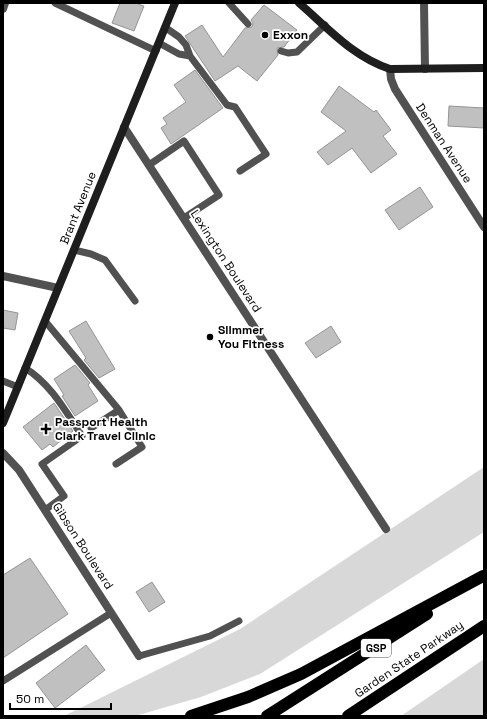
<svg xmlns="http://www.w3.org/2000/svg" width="487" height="719" viewBox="0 0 487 719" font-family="'Space Grotesk',sans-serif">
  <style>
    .green { fill: #d8d8d8 }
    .building { fill: #c0c0c0; stroke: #959595 }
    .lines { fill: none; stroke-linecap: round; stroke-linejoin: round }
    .lane { stroke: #515151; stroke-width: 7 }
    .street { stroke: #515151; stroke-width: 8 }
    .secondary { stroke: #1e1e1e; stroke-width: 8 }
    .highway { stroke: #000; stroke-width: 12 }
    .poi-dot { fill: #000; stroke: #fff; stroke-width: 1.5 }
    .labels { text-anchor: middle; stroke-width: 3.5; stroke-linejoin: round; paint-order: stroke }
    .shield { fill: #fff; stroke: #4c4c4c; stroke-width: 1 }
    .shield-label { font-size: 11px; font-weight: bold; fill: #000 }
    .poi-label { font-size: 12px; font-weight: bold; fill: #000; stroke: #fff; text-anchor: start }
    .street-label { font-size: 12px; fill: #000; stroke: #fff }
  </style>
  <rect width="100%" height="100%" fill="#fff"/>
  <path class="green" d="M 484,467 L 484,532 L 260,674 L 201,697 L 135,716 L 64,716 L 240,629 Z
    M 484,659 L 484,716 L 401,716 Z"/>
  <path class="building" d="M 120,3 L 135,3 L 144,6 L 134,31 L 112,23 Z
    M 264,5 L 297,30 L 284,47 L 277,48 L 278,55 L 257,81 L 238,66 L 215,81 L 185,36 L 202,25 L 223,57 L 245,28 L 252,27 L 253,23 L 251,20 Z
    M 195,70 L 223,108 L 171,144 L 161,128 L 167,124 L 163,118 L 186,102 L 174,85 Z
    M 339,86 L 374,112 L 376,110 L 391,130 L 383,136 L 397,154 L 371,173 L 352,148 L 328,165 L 317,152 L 346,131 L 321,112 Z
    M 449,106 L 484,108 L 484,128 L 448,126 Z
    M 420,187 L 433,207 L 399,230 L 385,210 Z
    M 3,310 L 18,313 L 15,330 L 3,328 Z
    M 86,321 L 115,369 L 99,378 L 84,360 L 86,358 L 69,331 Z
    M 331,326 L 341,342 L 316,358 L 305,343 Z
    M 75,365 L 90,383 L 88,385 L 98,401 L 75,416 L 62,396 L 64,395 L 54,379 Z
    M 54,403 L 73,431 L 53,447 L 50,444 L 42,450 L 23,427 Z
    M 30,558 L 68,614 L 3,658 L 3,575 Z
    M 152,582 L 165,602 L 149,612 L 136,592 Z
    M 86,645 L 105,670 L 55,708 L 36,683 Z"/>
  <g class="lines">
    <path class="lane" d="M 55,3 L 156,51
      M 229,3 L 248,24
      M 166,28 L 179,37 L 186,45 L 190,56 L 227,105 L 235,107 L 266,154 L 240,171
      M 159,43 L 179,54 L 190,56
      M 281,51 L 288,53 L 297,52 L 325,25
      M 149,165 L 184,141 L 219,195 L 184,218
      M 74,250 L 91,254 L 105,260 L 135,301
      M 45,321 L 119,410 L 142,447 L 116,464
      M 25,368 C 51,384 66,412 82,436 L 42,464 L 64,496 L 45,510
      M 3,381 L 18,387
      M 91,428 L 119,410
      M 139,656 L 210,636 L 239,621
      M 3,681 L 111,613"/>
    <path class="street" d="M 424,3 L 425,69
      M 3,9 L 5,3
      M 390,69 L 391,79 L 395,89 L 484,227
      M 124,127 L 386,529
      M 3,276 L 58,288
      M 3,453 L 19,470 L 139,656"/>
    <path class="secondary" d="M 299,3 C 328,28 353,57 390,69 L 484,68
      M 3,423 L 175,3"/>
    <path class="highway" d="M 191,716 L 248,697 L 301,674 L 483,576
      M 267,716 L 427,614
      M 348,716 L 484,626"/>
  </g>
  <g class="poi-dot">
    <circle cx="265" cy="35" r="4"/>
    <circle cx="210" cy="337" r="4"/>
    <path d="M44 423h4v4h4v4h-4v4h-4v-4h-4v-4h4z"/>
  </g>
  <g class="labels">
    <rect class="shield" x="361" y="639" width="30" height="18" rx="3"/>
    <g class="shield-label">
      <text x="376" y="652">GSP</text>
    </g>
    <g class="poi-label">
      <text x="273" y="39">Exxon</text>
      <text x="218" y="334">Slimmer<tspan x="218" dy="14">You Fitness</tspan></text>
      <text x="55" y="426">Passport Health<tspan x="55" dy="14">Clark Travel Clinic</tspan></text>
    </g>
    <g class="street-label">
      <text transform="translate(444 143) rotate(57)" y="4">Denman Avenue</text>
      <text transform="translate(78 208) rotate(-68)" y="4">Brant Avenue</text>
      <text transform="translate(226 261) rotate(57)" y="4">Lexington Boulevard</text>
      <text transform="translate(83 546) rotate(57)" y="4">Gibson Boulevard</text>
      <text transform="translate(409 659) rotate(-34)" y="4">Garden State Parkway</text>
    </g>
  </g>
  <rect width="487" height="719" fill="none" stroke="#000000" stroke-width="8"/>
  <path d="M10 703v6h101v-6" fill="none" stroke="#000000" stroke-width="2"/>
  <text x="16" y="703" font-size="12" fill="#000000" stroke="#ffffff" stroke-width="3" paint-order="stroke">50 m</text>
</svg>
